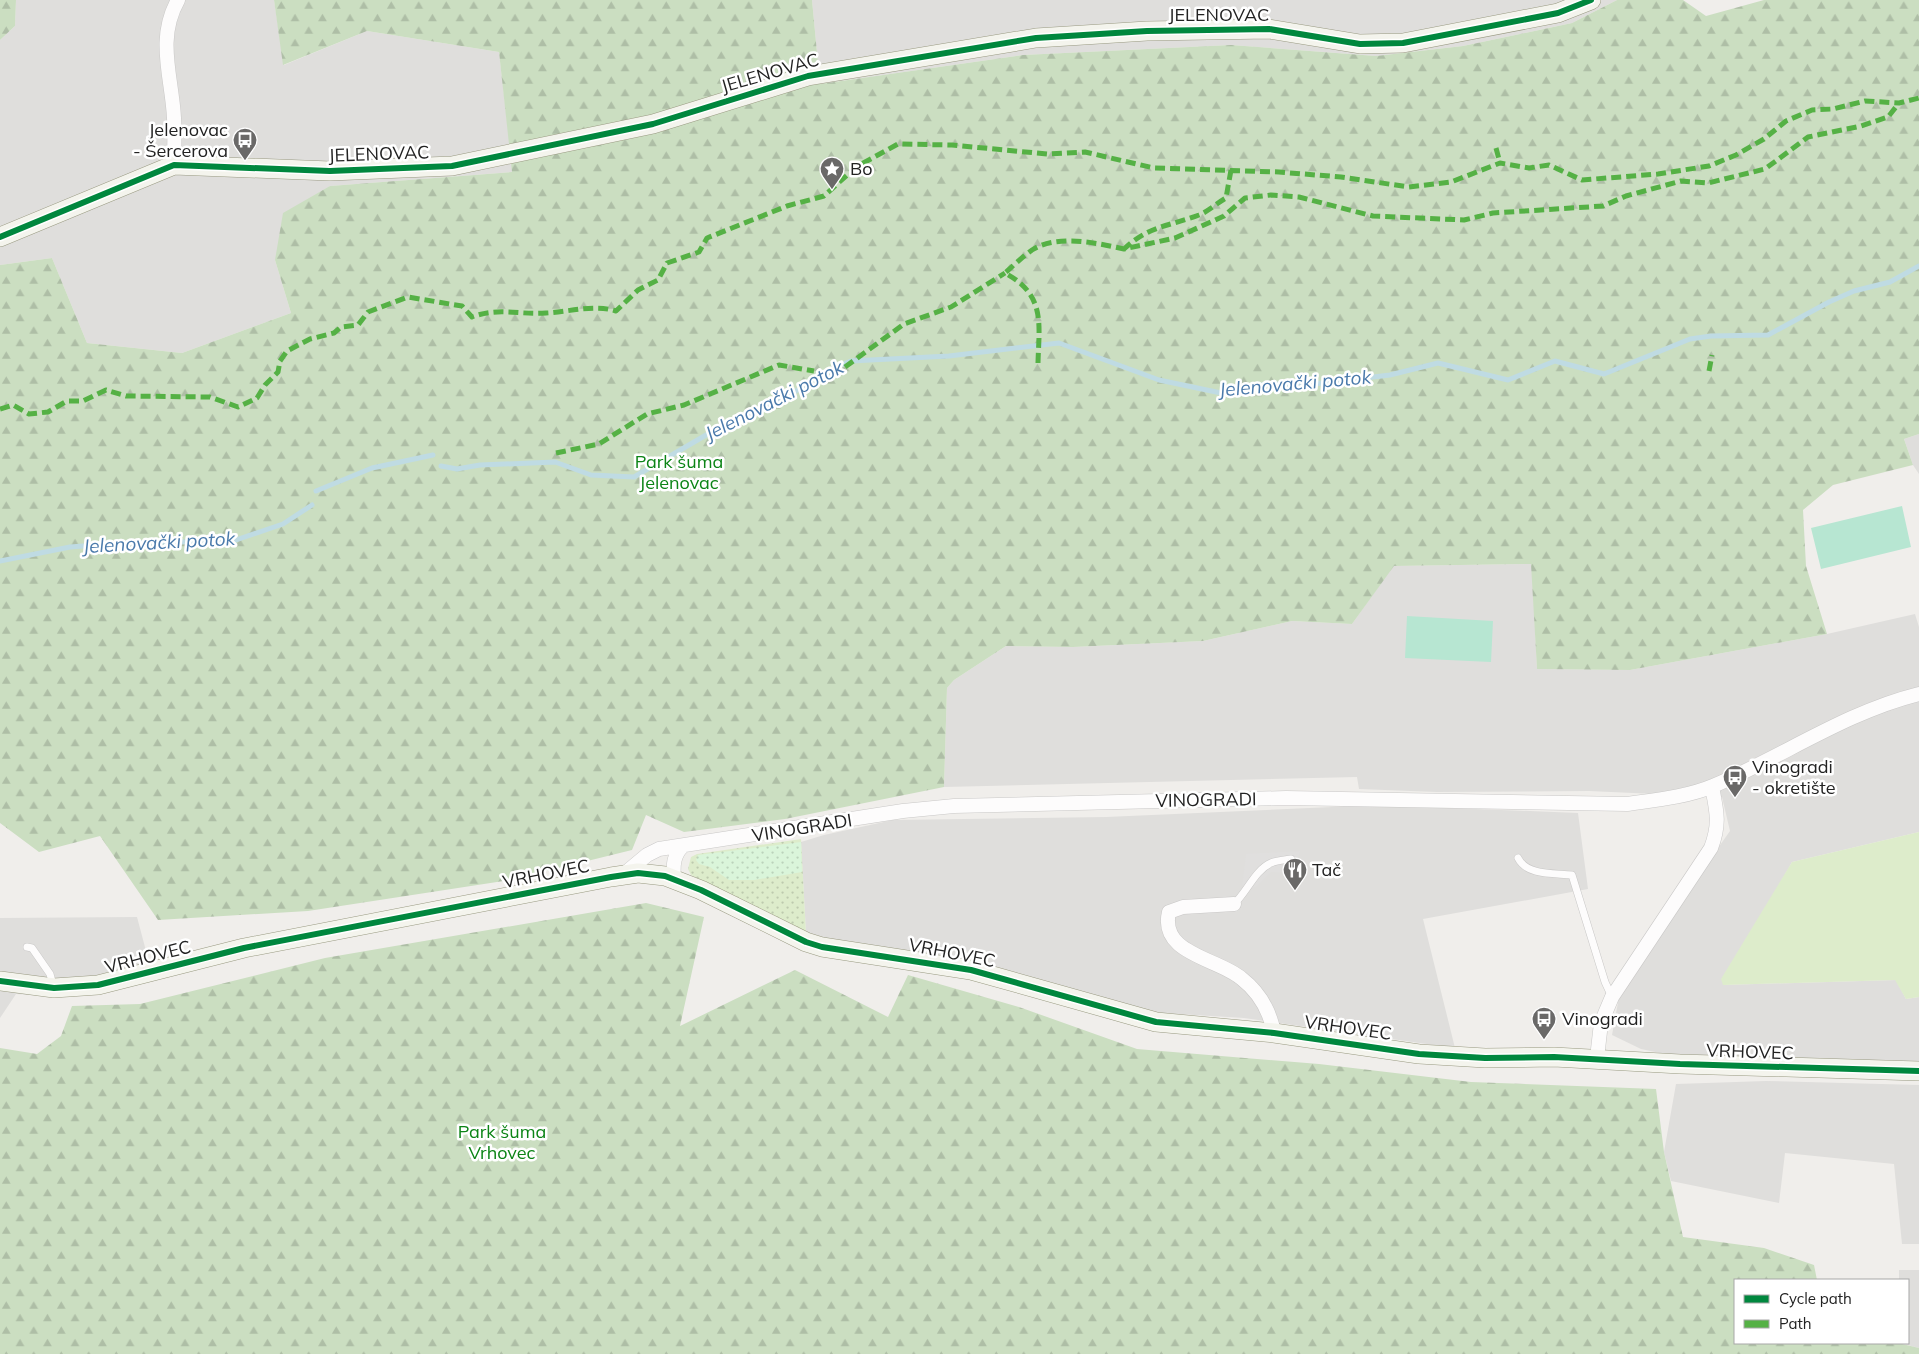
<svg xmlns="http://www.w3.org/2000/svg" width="1919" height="1354" viewBox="0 0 1919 1354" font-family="Mulish,sans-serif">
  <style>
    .residential { fill: #dfdedc }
    .grass { fill: url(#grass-dots) }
    .forest { fill: url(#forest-firs) }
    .park { fill: url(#park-dots) }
    .garden { fill: #ddeccb }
    .pitch { fill: #b7e6d2 }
    .parking { fill: #e0dfde }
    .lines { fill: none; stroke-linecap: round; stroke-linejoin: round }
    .stream { stroke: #bfdbe3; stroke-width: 5 }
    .lane-casing { stroke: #c9c8c7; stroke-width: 8 }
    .street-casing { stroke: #c9c8c7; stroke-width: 15 }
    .secondary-casing { stroke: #999a82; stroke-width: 20 }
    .lane { stroke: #fdfcfc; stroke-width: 7 }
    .street { stroke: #fdfcfc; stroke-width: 14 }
    .secondary { stroke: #f4f4ed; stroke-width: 19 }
    .quiet { stroke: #55b145; stroke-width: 5; stroke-dasharray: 10 5; stroke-linecap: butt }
    .cycleway-casing { stroke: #fff; stroke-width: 9 }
    .cycleway { stroke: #00873e; stroke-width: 6 }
    .labels { text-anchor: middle; stroke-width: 5; stroke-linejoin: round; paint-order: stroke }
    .street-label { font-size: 18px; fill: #222; stroke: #fff }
    .poi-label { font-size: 18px; fill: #222; stroke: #fff; text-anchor: start }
    .park-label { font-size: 18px; fill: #0c8416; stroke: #fff }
    .water-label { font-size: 19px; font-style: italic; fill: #4a7aab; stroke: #fff }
  </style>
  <defs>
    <pattern id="grass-dots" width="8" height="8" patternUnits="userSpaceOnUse" patternTransform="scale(1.25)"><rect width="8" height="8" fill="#ddeccb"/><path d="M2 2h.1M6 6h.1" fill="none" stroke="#bdcaae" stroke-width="1.8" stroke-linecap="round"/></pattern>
    <pattern id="forest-firs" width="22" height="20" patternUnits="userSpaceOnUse" patternTransform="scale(1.25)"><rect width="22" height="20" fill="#cbdec1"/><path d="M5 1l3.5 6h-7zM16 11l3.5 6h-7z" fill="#aebea6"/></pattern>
    <pattern id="park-dots" width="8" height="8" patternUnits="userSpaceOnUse" patternTransform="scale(1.25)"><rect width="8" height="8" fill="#daf5da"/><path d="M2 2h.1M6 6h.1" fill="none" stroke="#bbd2bb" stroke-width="1.8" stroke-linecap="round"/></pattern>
  </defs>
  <rect width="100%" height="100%" fill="#f0eeeb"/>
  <path class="residential" d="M 16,0 L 274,0 L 284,65 L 367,31 L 499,52 L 513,172 L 330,186 L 275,260 L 291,313 L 182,353 L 87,343 L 52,258 L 0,265 L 0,40 L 15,26 Z
    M 812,0 L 1617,0 L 1572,23 L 1463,46 L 1376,56 L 1231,45 L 1023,55 L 820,84 Z
    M 1919,434 L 1919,474 L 1913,465 L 1904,439 Z
    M 1532,564 L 1537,669 L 1630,670 L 1827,634 L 1915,614 L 1919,627 L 1919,832 L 1792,862 L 1723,985 L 1896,980 L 1906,999 L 1919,997 L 1919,1061 L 1802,1060 L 1665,1054 L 1641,1049 L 1612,1035 L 1619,997 L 1663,926 L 1730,831 L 1722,797 L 1589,791 L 1437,792 L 1359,789 L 1357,777 L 944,787 L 947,688 L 954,680 L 1006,646 L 1073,647 L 1203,641 L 1292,621 L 1352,624 L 1393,566 Z
    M 1377,805 L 1578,813 L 1588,889 L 1423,919 L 1455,1048 L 1244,1018 L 1146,1012 L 806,934 L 801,842 L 824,835 L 893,820 L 1106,817 Z
    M 137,917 L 154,981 L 112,991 L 51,996 L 16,994 L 0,1018 L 0,918 Z
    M 1766,1081 L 1919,1085 L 1919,1244 L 1902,1244 L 1894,1164 L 1785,1153 L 1779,1203 L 1671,1181 L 1664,1152 L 1676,1084 Z
    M 1899,1270 L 1919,1270 L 1919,1348 L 1900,1343 L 1908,1343 L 1908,1280 L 1899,1280 Z"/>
  <path class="grass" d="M 801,839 L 806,934 L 691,875 L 688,869 L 691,857 L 697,854 Z"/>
  <path class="forest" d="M 0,0 L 16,0 L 15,26 L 0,40 Z
    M 274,0 L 812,0 L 820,84 L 1023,55 L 1231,45 L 1376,56 L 1463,46 L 1572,23 L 1617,0 L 1683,0 L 1706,16 L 1764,0 L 1919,0 L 1919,434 L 1904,439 L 1913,465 L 1833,485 L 1803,510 L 1806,566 L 1827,634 L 1630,670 L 1537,669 L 1531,564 L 1394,566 L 1352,624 L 1292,621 L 1203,641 L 1073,647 L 1006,646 L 954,680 L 947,688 L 944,787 L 785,819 L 684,832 L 646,815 L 632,850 L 510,880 L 308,911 L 158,920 L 100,836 L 39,852 L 0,823 L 0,265 L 52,258 L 87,343 L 182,353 L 291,313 L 275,260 L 283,213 L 330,186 L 512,172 L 499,52 L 367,31 L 283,65 Z
    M 646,903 L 704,917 L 680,1026 L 795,970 L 888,1017 L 908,975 L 1019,1007 L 1137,1049 L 1319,1064 L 1471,1082 L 1656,1089 L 1664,1152 L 1683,1237 L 1764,1248 L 1814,1265 L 1817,1280 L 1735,1280 L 1735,1343 L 1898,1343 L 1919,1348 L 1919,1354 L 0,1354 L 0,1048 L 37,1054 L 61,1036 L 72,1006 L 140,1004 L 325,958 Z"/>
  <path class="park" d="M 801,842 L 802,872 L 754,880 L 729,880 L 710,867 L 699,864 L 696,860 L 698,855 Z"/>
  <path class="garden" d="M 1919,832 L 1919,997 L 1906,999 L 1895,980 L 1723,985 L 1721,979 L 1792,862 Z"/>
  <path class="pitch" d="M 1902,506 L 1911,547 L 1821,569 L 1811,528 Z
    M 1407,616 L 1493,621 L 1491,662 L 1405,658 Z"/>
  <path class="parking" d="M 1300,851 L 1294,873 L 1271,872 L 1256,887 L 1242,886 L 1246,854 Z"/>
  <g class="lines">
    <path class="stream" d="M 441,466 L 457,469 L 480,465 L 555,462 L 591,475 L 634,477 L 725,424 L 793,393 L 827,371 L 851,361 L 949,356 L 1059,343 L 1159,380 L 1221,393 L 1267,384 L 1314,384 L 1390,375 L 1438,363 L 1508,380 L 1555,361 L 1604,374 L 1690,339 L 1711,336 L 1768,335 L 1829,302 L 1854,291 L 1890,282 L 1919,266
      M 316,491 L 372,468 L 433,455
      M 0,561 L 70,547 L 122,543 L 233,541 L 283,524 L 312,505"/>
    <defs>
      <path id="lane" d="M 1518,858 C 1527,876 1554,873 1572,875 L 1605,982 L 1612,997
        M 1234,904 C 1247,892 1255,870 1271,863 C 1277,860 1285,860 1291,859
        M 27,947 L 32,948 L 50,974 L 53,985"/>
      <path id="street" d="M 174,165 C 174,150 175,134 174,118 C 172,77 156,39 178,0
        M 623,875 L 647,855 L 659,849 L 903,811 L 954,806 L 1286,798 L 1627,804 C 1655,800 1687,797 1713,786 C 1782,757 1846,712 1919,694
        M 674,879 C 673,866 673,855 683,846
        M 1234,904 L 1183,907 L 1169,912 C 1159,954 1217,958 1241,978 C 1259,992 1270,1011 1274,1033
        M 1597,1058 L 1601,1023 L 1612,997 L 1711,848 C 1720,824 1717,812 1712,787"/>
      <path id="secondary" d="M 0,237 L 174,165 L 330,171 L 452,166 L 653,124 L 808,76 L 1036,38 L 1147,31 L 1269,29 L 1360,44 L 1403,43 L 1558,13 L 1591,0
        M 0,981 L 54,988 L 98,985 L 244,948 L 611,877 L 638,873 L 665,876 L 701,890 L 806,942 L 822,947 L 971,970 L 1156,1022 L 1274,1033 L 1419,1054 L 1485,1058 L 1554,1057 L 1680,1064 L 1919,1071"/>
    </defs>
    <use href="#lane" class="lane-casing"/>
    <use href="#street" class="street-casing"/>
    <use href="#secondary" class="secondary-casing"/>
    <use href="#lane" class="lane"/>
    <use href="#street" class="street"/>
    <use href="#secondary" class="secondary"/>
    <path class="quiet" d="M 1496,148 L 1500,163
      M 1231,170 L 1226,198 C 1217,203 1209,211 1199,215 C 1170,226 1148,226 1124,249 L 1175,238 L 1224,216 L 1245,198 L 1271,195 L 1299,197 L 1373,216 L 1464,220 L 1493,213 L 1603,206 L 1626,196 L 1681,181 L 1708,183 L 1765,169 L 1808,137 L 1861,126 L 1888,117 L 1899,103
      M 1038,363 C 1039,324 1046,295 1005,273 C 1013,266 1022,257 1032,250 C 1057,234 1097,243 1124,249
      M 845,367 L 904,324 L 951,307 L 1005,273
      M 1709,371 L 1712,355
      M 0,409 L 13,405 L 29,414 L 48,412 L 67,401 L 83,401 L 106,390 L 126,396 L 210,397 L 238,407 L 257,398 L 265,385 L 278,372 L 280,361 L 287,351 L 310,339 L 334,333 L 341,327 L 358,325 L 368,312 L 408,297 L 462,306 L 472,317 C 498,307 519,315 546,313 C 569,312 594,304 616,311 L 638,290 L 658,280 L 667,263 L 699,252 L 707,238 L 787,206 L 824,196 L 856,167 L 898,144 L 952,145 L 1047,154 L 1085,152 L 1154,168 L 1279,172 L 1341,177 L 1409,187 L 1451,182 L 1500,163 L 1529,168 L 1549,165 L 1582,180 L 1658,174 L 1709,166 L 1736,155 L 1764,139 L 1786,121 L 1812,110 L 1833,109 L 1865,101 L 1899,103 L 1919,98
      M 556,453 L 599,444 L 647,414 L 684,405 L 779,365 L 814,371"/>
    <defs>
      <path id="cycleway" d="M 0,237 L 174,165 L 330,171 L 452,166 L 653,124 L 808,76 L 1036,38 L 1147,31 L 1269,29 L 1360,44 L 1403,43 L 1558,13 L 1591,0
        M 0,981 L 54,988 L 98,985 L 244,948 L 611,877 L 638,873 L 665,876 L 701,890 L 806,942 L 822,947 L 971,970 L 1156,1022 L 1274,1033 L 1419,1054 L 1485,1058 L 1554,1057 L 1680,1064 L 1919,1071"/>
    </defs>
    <use href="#cycleway" class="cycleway-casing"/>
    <use href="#cycleway" class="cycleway"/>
  </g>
  <defs>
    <symbol id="bus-pin" viewBox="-11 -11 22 30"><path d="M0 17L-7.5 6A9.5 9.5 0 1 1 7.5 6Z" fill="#6a6968" stroke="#fff"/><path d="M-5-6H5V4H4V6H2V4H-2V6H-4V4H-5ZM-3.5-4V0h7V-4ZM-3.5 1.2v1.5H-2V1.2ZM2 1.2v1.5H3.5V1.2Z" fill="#fff"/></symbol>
    <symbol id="sight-pin" viewBox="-11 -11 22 30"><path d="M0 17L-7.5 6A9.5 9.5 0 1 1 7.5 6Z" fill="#6a6968" stroke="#fff"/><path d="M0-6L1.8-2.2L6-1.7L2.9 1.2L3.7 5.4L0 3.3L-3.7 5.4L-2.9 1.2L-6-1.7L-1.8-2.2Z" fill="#fff"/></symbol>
    <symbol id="restaurant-pin" viewBox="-11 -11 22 30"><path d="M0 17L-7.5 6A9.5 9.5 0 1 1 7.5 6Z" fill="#6a6968" stroke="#fff"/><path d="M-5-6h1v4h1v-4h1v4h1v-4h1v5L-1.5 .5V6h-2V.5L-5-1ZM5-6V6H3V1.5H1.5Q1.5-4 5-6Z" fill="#fff"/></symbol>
  </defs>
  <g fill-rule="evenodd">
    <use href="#bus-pin" x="231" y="126" width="28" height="38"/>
    <use href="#sight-pin" x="818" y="155" width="28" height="38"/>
    <use href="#bus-pin" x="1721" y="763" width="28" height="38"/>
    <use href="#restaurant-pin" x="1281" y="856" width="28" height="38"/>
    <use href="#bus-pin" x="1530" y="1005" width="28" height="38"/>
  </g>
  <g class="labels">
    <g class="street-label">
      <text x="1219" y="21">JELENOVAC</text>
      <text transform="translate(770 73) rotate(-16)" y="6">JELENOVAC</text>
      <text transform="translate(379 154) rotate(-2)" y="6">JELENOVAC</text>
      <text transform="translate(1206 800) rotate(-1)" y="6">VINOGRADI</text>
      <text transform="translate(802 828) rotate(-9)" y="6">VINOGRADI</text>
      <text transform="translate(546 874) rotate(-11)" y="6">VRHOVEC</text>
      <text transform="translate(952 953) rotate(11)" y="6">VRHOVEC</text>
      <text transform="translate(148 957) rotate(-14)" y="6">VRHOVEC</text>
      <text transform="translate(1348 1028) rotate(8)" y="6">VRHOVEC</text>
      <text transform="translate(1750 1052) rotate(2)" y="6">VRHOVEC</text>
    </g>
    <g class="poi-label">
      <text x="228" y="136" text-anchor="end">Jelenovac<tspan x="228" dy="21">- Šercerova</tspan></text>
      <text x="850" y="175">Bo</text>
      <text x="1752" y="773">Vinogradi<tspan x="1752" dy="21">- okretište</tspan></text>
      <text x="1312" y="876">Tač</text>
      <text x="1562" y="1025">Vinogradi</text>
    </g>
    <g class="park-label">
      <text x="679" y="468">Park šuma<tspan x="679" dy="21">Jelenovac</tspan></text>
      <text x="502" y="1138">Park šuma<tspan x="502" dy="21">Vrhovec</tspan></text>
    </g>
    <g class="water-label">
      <text transform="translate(1295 383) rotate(-5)" y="7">Jelenovački potok</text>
      <text transform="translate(774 400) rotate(-27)" y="7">Jelenovački potok</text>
      <text transform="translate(159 542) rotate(-3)" y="7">Jelenovački potok</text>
    </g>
  </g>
  <rect x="1734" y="1279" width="175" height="65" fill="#ffffff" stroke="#a7a7a7"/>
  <rect x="1744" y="1295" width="25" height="8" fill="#00873e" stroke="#a7a7a7"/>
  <text x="1779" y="1304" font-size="15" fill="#222222">Cycle path</text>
  <rect x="1744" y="1320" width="25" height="8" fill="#55b145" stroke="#a7a7a7"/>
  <text x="1779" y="1329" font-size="15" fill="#222222">Path</text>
</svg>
